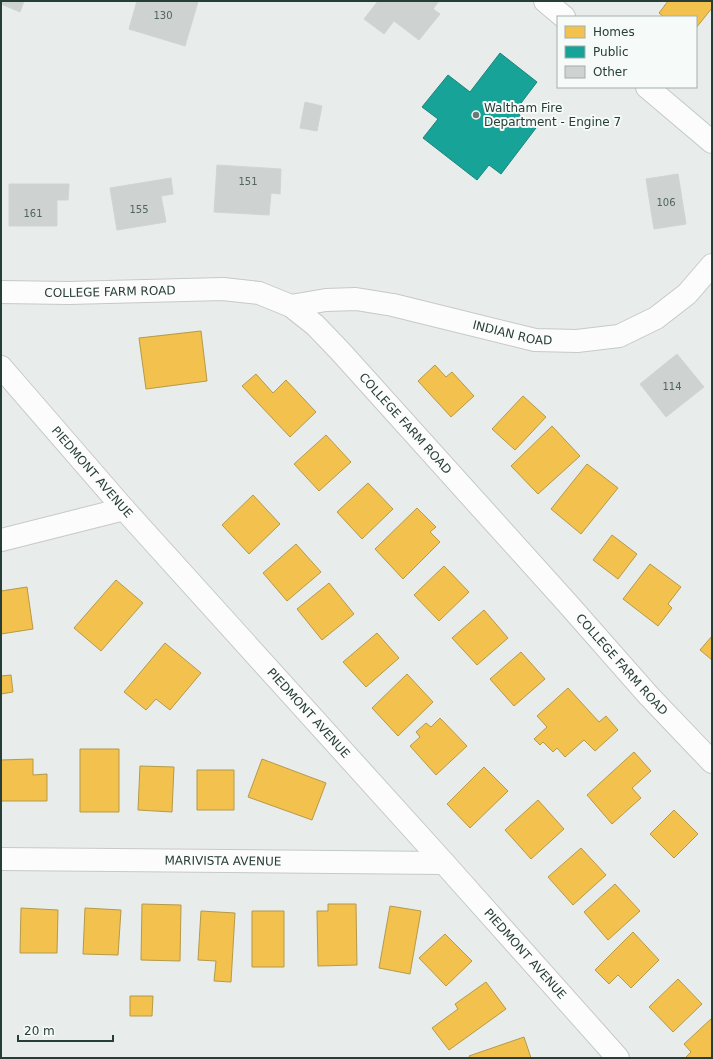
<svg xmlns="http://www.w3.org/2000/svg" width="713" height="1059" viewBox="0 0 713 1059" font-family="'DejaVu Sans',sans-serif">
  <style>
    .homes { fill: #f2c14e; stroke: #b59a47 }
    .public { fill: #17a398; stroke: #1c857b }
    .building { fill: #ced3d1; stroke: #d0d5d3 }
    .lines { fill: none; stroke-linecap: round; stroke-linejoin: round }
    .street-casing { stroke: #c5c9c7; stroke-width: 24 }
    .secondary-casing { stroke: #c3c9c7; stroke-width: 24 }
    .street { stroke: #fcfcfc; stroke-width: 22 }
    .secondary { stroke: #fcfcfc; stroke-width: 22 }
    .poi-dot { fill: #6a7b76; stroke: #f6faf8; stroke-width: 1.5 }
    .labels { text-anchor: middle; stroke-width: 4; stroke-linejoin: round; paint-order: stroke }
    .number-label { font-size: 10px; fill: #51645e }
    .poi-label { font-size: 12px; fill: #263e37; stroke: #f6faf8; text-anchor: start }
    .street-label { font-size: 12px; fill: #263e37; stroke: #f6faf8 }
  </style>
  <rect width="100%" height="100%" fill="#e8ecea"/>
  <path class="homes" d="M 668,1 L 712,1 L 712,8 L 696,28 L 696,17 L 664,17 L 659,13 Z
    M 201,331 L 207,381 L 146,389 L 139,338 Z
    M 435,365 L 446,377 L 452,372 L 474,396 L 451,417 L 418,381 Z
    M 256,374 L 273,393 L 286,380 L 316,412 L 290,437 L 242,386 Z
    M 523,396 L 546,417 L 515,450 L 492,429 Z
    M 552,426 L 580,456 L 538,494 L 511,466 Z
    M 326,435 L 351,462 L 319,491 L 294,464 Z
    M 587,464 L 618,488 L 581,534 L 551,509 Z
    M 368,483 L 393,509 L 362,539 L 337,512 Z
    M 253,495 L 280,524 L 249,554 L 222,525 Z
    M 417,508 L 436,527 L 430,532 L 440,542 L 403,579 L 375,549 Z
    M 612,535 L 637,554 L 618,579 L 593,560 Z
    M 296,544 L 321,572 L 287,601 L 263,573 Z
    M 650,564 L 681,587 L 668,604 L 672,608 L 658,626 L 623,599 Z
    M 444,566 L 469,592 L 439,621 L 414,595 Z
    M 116,580 L 143,603 L 101,651 L 74,628 Z
    M 329,583 L 354,614 L 322,640 L 297,609 Z
    M 27,587 L 33,629 L 1,634 L 1,591 Z
    M 484,610 L 508,638 L 477,665 L 452,638 Z
    M 377,633 L 399,658 L 366,687 L 343,662 Z
    M 712,636 L 712,660 L 700,650 Z
    M 165,643 L 201,673 L 170,710 L 156,699 L 146,710 L 124,692 Z
    M 521,652 L 545,679 L 514,706 L 490,679 Z
    M 407,674 L 433,702 L 398,736 L 372,708 Z
    M 11,675 L 13,692 L 1,694 L 1,676 Z
    M 568,688 L 599,722 L 606,716 L 618,730 L 595,751 L 584,740 L 565,757 L 557,748 L 553,752 L 543,742 L 540,745 L 534,739 L 547,727 L 537,716 Z
    M 440,718 L 467,746 L 436,775 L 410,746 L 420,737 L 416,732 L 426,723 L 431,727 Z
    M 80,749 L 119,749 L 119,812 L 80,812 Z
    M 634,752 L 651,771 L 632,788 L 641,798 L 612,824 L 587,795 Z
    M 33,759 L 33,775 L 47,774 L 47,801 L 1,801 L 1,760 Z
    M 262,759 L 326,783 L 312,820 L 248,797 Z
    M 140,766 L 174,767 L 172,812 L 138,810 Z
    M 484,767 L 508,791 L 470,828 L 447,804 Z
    M 197,770 L 234,770 L 234,810 L 197,810 Z
    M 538,800 L 564,829 L 531,859 L 505,830 Z
    M 674,810 L 698,834 L 674,858 L 650,834 Z
    M 581,848 L 606,875 L 573,905 L 548,877 Z
    M 615,884 L 640,911 L 608,940 L 584,912 Z
    M 142,904 L 181,905 L 180,961 L 141,960 Z
    M 328,904 L 356,904 L 357,965 L 318,966 L 317,911 L 328,911 Z
    M 390,906 L 421,911 L 410,974 L 379,968 Z
    M 21,908 L 58,910 L 57,953 L 20,953 Z
    M 85,908 L 121,910 L 118,955 L 83,954 Z
    M 201,911 L 235,913 L 231,982 L 214,981 L 216,961 L 198,960 Z
    M 252,911 L 284,911 L 284,967 L 252,967 Z
    M 633,932 L 659,960 L 631,988 L 618,975 L 609,984 L 595,970 Z
    M 445,934 L 472,961 L 446,986 L 419,958 Z
    M 678,979 L 702,1004 L 673,1032 L 649,1007 Z
    M 486,982 L 506,1009 L 449,1050 L 432,1028 L 458,1009 L 455,1004 Z
    M 130,996 L 153,996 L 152,1016 L 130,1016 Z
    M 712,1018 L 712,1058 L 687,1058 L 686,1057 L 691,1052 L 684,1044 Z
    M 524,1037 L 531,1058 L 470,1058 L 469,1056 Z"/>
  <path class="public" d="M 500,53 L 537,82 L 515,111 L 536,128 L 501,174 L 489,165 L 477,180 L 423,138 L 438,119 L 422,107 L 448,75 L 470,92 Z"/>
  <path class="building" d="M 1,1 L 24,1 L 20,12 L 1,4 Z
    M 137,1 L 195,1 L 198,2 L 185,46 L 129,29 Z
    M 378,1 L 439,1 L 433,9 L 440,14 L 419,40 L 394,21 L 384,34 L 364,19 Z
    M 305,102 L 322,106 L 317,131 L 300,128 Z
    M 217,165 L 281,169 L 280,194 L 271,193 L 269,215 L 214,212 Z
    M 678,174 L 686,224 L 654,229 L 646,179 Z
    M 171,178 L 173,194 L 161,196 L 166,222 L 117,230 L 110,188 Z
    M 9,184 L 69,184 L 68,200 L 57,200 L 57,226 L 9,226 Z
    M 677,354 L 704,387 L 666,417 L 640,384 Z"/>
  <g class="lines">
    <defs>
      <g id="street">
        <path id="s1" d="M 1,292 L 69,293 L 223,289 L 259,293 L 291,306 L 315,325 L 340,351 L 568,604 L 649,696 L 712,762"/>
        <path id="s2" d="M 291,306 L 326,300 L 356,299 L 393,305 L 535,340 L 577,341 L 619,336 L 656,318 L 687,294 L 712,265"/>
        <path id="s3" d="M 1,367 L 124,509 L 444,863 L 618,1058"/>
        <path d="M 1,540 L 124,509"/>
        <path id="s4" d="M 1,859 L 444,863"/>
      </g>
      <path id="secondary" d="M 545,1 L 564,17
        M 647,87 L 712,142"/>
    </defs>
    <use href="#street" class="street-casing"/>
    <use href="#secondary" class="secondary-casing"/>
    <use href="#street" class="street"/>
    <use href="#secondary" class="secondary"/>
  </g>
  <circle class="poi-dot" cx="476" cy="115" r="4"/>
  <g class="labels">
    <g class="number-label">
      <text x="163" y="19">130</text>
      <text x="248" y="185">151</text>
      <text x="666" y="206">106</text>
      <text x="139" y="213">155</text>
      <text x="33" y="217">161</text>
      <text x="672" y="390">114</text>
    </g>
    <g class="poi-label">
      <text x="484" y="112">Waltham Fire<tspan x="484" dy="14">Department - Engine 7</tspan></text>
    </g>
    <g class="street-label">
      <text dy="4" stroke="none"><textPath href="#s1" startOffset="109">COLLEGE FARM ROAD</textPath></text>
      <text dy="4" stroke="none"><textPath href="#s2" startOffset="226">INDIAN ROAD</textPath></text>
      <text dy="4" stroke="none"><textPath href="#s1" startOffset="457">COLLEGE FARM ROAD</textPath></text>
      <text dy="4" stroke="none"><textPath href="#s3" startOffset="139">PIEDMONT AVENUE</textPath></text>
      <text dy="4" stroke="none"><textPath href="#s1" startOffset="781">COLLEGE FARM ROAD</textPath></text>
      <text dy="4" stroke="none"><textPath href="#s3" startOffset="463">PIEDMONT AVENUE</textPath></text>
      <text dy="4" stroke="none"><textPath href="#s4" startOffset="222">MARIVISTA AVENUE</textPath></text>
      <text dy="4" stroke="none"><textPath href="#s3" startOffset="787">PIEDMONT AVENUE</textPath></text>
    </g>
  </g>
  <rect width="713" height="1059" fill="none" stroke="#263e37" stroke-width="4"/>
  <rect x="557" y="16" width="140" height="72" fill="#f6faf8" stroke="#a3afab"/>
  <rect x="565" y="26" width="20" height="12" fill="#f2c14e" stroke="#a3afab"/>
  <text x="593" y="36" font-size="12" fill="#263e37">Homes</text>
  <rect x="565" y="46" width="20" height="12" fill="#17a398" stroke="#a3afab"/>
  <text x="593" y="56" font-size="12" fill="#263e37">Public</text>
  <rect x="565" y="66" width="20" height="12" fill="#ced3d1" stroke="#a3afab"/>
  <text x="593" y="76" font-size="12" fill="#263e37">Other</text>
  <path d="M18 1035v6h95v-6" fill="none" stroke="#263e37" stroke-width="2"/>
  <text x="24" y="1035" font-size="12" fill="#263e37" stroke="#f6faf8" stroke-width="3" paint-order="stroke">20 m</text>
</svg>
